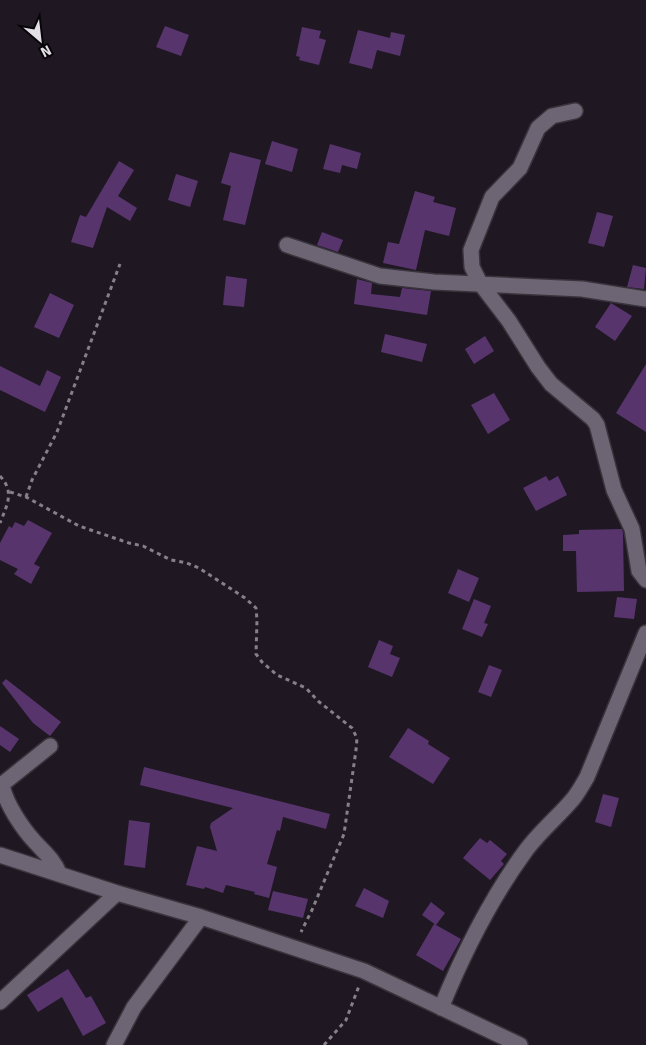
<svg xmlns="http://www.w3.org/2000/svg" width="646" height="1045" viewBox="0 0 646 1045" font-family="Signika,sans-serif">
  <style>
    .building { fill: #58346d }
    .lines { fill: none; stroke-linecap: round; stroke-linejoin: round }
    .minor-casing { stroke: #39343c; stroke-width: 18 }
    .path { stroke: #868089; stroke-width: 3; stroke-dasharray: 4 4; stroke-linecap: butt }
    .minor { stroke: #6d6573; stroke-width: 15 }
  </style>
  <rect width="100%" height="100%" fill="#1f1823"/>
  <path class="building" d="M 165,26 L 189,35 L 181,56 L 156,47 Z
    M 302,27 L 321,31 L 319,38 L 326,40 L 319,65 L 299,60 L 300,57 L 296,56 Z
    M 358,30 L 390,38 L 391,32 L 405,35 L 400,56 L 377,50 L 372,69 L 349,63 Z
    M 272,141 L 298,149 L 292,172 L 265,164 Z
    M 330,144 L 361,153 L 357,169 L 342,165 L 340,173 L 323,169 Z
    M 230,152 L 261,160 L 245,225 L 223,220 L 231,186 L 221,183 Z
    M 119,161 L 134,170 L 118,196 L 137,208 L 130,221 L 107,207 L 93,248 L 71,242 L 80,215 L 86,217 Z
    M 176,174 L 198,181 L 190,207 L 168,200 Z
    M 415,191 L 435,197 L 433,202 L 456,208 L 449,236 L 425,230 L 416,270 L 383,263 L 388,242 L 399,244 Z
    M 597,212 L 613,216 L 604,247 L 588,243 Z
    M 322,232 L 343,240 L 338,252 L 317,245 Z
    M 633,265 L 646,268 L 644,289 L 627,287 Z
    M 226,276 L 247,279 L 244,307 L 223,305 Z
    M 357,279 L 372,283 L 371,294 L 400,297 L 402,288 L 431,291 L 427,315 L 354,304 Z
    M 50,293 L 74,305 L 59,338 L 34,327 Z
    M 611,303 L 632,316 L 615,341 L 595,327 Z
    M 385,334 L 427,344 L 422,362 L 381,352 Z
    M 485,336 L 494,351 L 474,364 L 465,349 Z
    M 646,364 L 646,432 L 616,413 Z
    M 0,366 L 40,386 L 47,370 L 61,377 L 45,412 L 0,390 Z
    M 494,393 L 510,420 L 488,434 L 471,405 Z
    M 546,476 L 549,481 L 558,476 L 567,495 L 536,511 L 523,488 Z
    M 28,520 L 52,533 L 34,564 L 40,567 L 31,584 L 14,574 L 18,569 L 0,560 L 0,543 L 9,526 L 12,528 L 15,522 L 24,526 Z
    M 622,529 L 623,533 L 624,591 L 577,592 L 576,551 L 563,551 L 563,535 L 579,534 L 579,530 Z
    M 458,569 L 479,578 L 469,602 L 448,593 Z
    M 617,597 L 637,599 L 634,619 L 614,617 Z
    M 474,599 L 491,606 L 484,623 L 488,624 L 482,637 L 462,629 Z
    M 379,640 L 393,646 L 390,654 L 400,658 L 392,677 L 368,667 Z
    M 489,665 L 502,670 L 491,697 L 478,692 Z
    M 6,679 L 61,722 L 50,736 L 33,723 L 2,683 Z
    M 0,726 L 19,739 L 10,752 L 0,745 Z
    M 408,728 L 429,741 L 428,744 L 450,758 L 433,784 L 389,757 Z
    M 144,767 L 330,814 L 326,829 L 283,817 L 280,831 L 277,830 L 267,864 L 277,867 L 269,898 L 254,894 L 255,892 L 226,885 L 223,893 L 205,887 L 204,889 L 186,885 L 197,846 L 217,851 L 210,827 L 211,823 L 233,808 L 140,785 Z
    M 603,794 L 619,798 L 611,827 L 595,822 Z
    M 129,820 L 150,823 L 145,868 L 124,865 Z
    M 480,838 L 487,843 L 490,840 L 507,854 L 501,861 L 504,864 L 490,880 L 463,858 Z
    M 364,888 L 389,901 L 383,918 L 355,906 Z
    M 273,891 L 308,899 L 303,918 L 268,910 Z
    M 431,902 L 445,913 L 436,925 L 461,939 L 443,971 L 416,955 L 434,924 L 436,925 L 422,915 Z
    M 68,969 L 86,998 L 91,996 L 106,1023 L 83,1036 L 62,997 L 38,1012 L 27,995 Z"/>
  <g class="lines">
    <defs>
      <path id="minor" d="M 575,111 L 552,116 L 538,128 L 520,168 L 492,197 L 471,250 L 472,267 L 480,283 L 509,321 L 538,367 L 551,384 L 593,419 L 597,425 L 614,490 L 632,529 L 639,571 L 646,580
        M 287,245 L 380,276 L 434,282 L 582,289 L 646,299
        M 2,785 C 6,804 22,828 35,842 C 45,853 54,860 59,873
        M 0,786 L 50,746
        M 0,855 L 117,893 L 201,917 L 364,971 L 520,1045
        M 0,1002 L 117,893
        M 441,1008 C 463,954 490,900 524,853 C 538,833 557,818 573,799 C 578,793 583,784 587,777 L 646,633
        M 114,1045 L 134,1007 L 201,917"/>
    </defs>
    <use href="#minor" class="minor-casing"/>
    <path class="path" d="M 0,476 C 15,492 7,505 0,523
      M 10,492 L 26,497 L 79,526 L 129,543 L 143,546 L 171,560 L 187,563 L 199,568 L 245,598 L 256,608 L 257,620 L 256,654 L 262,662 L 277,675 L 306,688 L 318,701 L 352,728 L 357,738 L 356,750 L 344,834 L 312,910 L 301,932
      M 26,497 L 32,480 L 57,432 L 120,264
      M 324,1045 L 346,1020 L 359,986"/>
    <use href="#minor" class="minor"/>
  </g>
  <g transform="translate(40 40) rotate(152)" stroke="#070509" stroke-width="4" paint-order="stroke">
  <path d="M0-4L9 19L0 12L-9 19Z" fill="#e4dfe7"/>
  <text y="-8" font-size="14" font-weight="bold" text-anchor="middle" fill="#e4dfe7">N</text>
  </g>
</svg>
